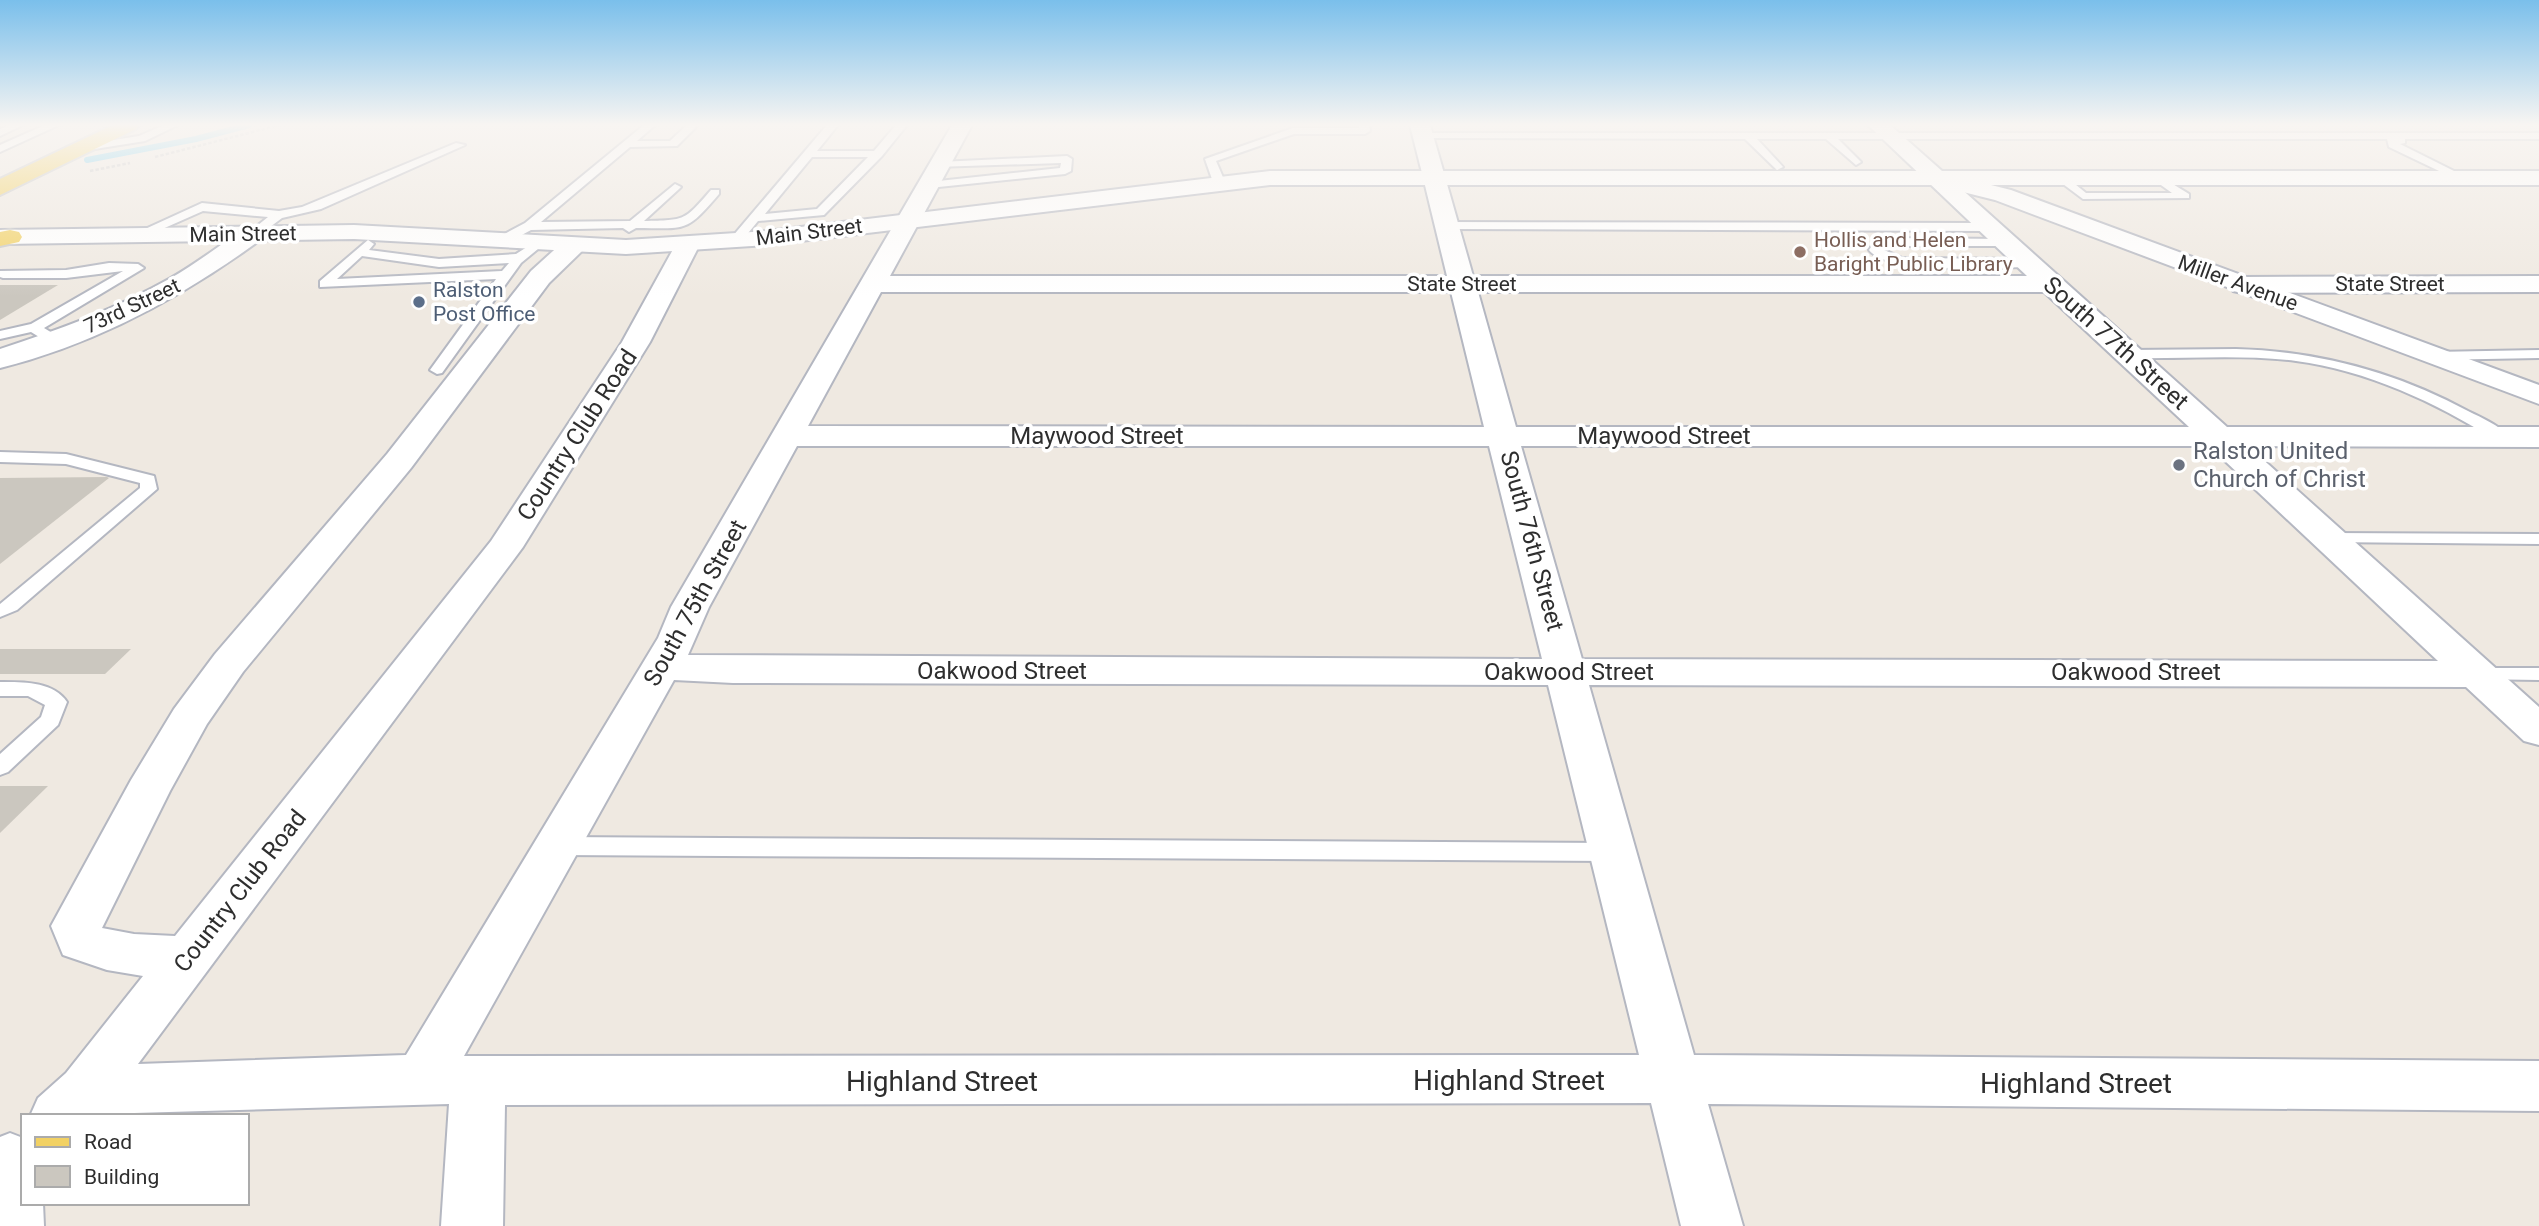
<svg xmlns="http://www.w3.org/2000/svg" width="2539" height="1226" viewBox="0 0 2539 1226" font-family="Roboto,sans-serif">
<rect width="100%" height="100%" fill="#efe9e1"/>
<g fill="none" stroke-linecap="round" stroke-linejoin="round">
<polyline stroke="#75cff0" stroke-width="6" points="87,160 196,139 249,125"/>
</g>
<g fill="#cbc7bf">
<polygon points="0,285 58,285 0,320"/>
<polygon points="0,478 107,477 109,478 0,564"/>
<polygon points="0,649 131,649 105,674 0,674"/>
<polygon points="0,786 48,786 0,833"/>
</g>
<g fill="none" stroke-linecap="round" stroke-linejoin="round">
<g stroke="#b4b7c1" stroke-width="4">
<g id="service">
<polygon points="9,125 23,125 0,136 0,129"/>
<polygon points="45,125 59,125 0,152 0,145"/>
<polygon points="164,125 178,125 145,141 82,151 77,148 82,145 139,136"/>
<path d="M644,125H655L637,141H670L687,125H698L677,146L630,147L541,222L630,221L675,184L681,187L679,189L644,221C686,220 684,221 711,190H719V194C685,234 686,228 636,228L629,232L623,228L531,230L505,244H497V238L525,223Z"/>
<path d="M827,125H838L817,151H874L896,125H907L882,156L824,215L758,221L740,243H732V237ZM812,157H868L817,209L765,214Z"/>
<polygon points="1359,125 1369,125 1370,131 1365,134 1294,134 1216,161 1225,182 1219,185 1213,182 1205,159 1293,128 1359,128"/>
<polygon points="1423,133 2539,133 2539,139 2405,139 2405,143 2400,144 2464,176 2464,180 2460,181 2389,147 2387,139 1838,139 1861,162 1856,165 1826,139 1757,139 1783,167 1777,170 1745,139 1419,138 1419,134"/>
<polygon points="456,143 465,145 321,209 282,218 258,236 248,233 268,217 203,211 142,238 132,235 202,203 279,211 302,207"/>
<polygon points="1067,156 1072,159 1071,171 1065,174 929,188 923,185 929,182 1060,168 1061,163 935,167 934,165 939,162"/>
<polygon points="2158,175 2189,194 2189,198 2083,199 2055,178 2065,176 2086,193 2172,193 2154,180 2154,176"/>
<polygon points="1448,222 1989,223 1995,227 1989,231 1444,229 1444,223"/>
<path d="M1889,238L2007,239L2011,240V246H1889L1882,249L1902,258L2029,259L2035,263L2029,267C1995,267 1889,275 1869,250L1875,241Z"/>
<path d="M368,240L374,244L369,250L439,259L516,254L538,240L544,244L521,263L442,373L437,374L430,370L496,279L320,287V281ZM362,256L439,267L509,263L502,271L337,279Z"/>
<polygon points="109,263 138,264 144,268 44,328 59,337 59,343 49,343 31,332 0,339 0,331 31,324 123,271 66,278 3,278 0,277 0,271 66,270"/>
<path d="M2236,349C2317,351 2396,372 2468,411C2482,418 2499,425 2509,437L2507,440H2495C2437,403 2366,370 2296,361C2241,354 2185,359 2129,358L2122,354L2129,350Z"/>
<polygon points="2539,350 2539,358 2433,360 2426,356 2433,352"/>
<polygon points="0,452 66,454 154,476 157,489 17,610 0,617 0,604 140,488 140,483 66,464 0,462"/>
<polygon points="2329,533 2539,534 2539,544 2323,542 2320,538"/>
<polygon points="2478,668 2539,668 2539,680 2471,679 2468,674 2471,669"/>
<path d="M0,682C22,682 53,681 67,702L58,725L8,772L0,775V754L41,717L45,705L28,696H0Z"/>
<polygon points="557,837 1613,843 1621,846 1625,852 1621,858 1613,861 557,855 549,852 545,846 549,840"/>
</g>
</g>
<g stroke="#b4b7c1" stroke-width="4">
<g id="minor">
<path d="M952,125H972L890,276H1447L1423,177L1426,172H1442L1445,177L1473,276H2027L1868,125H1890L1942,171H2539V185H1957L2227,427H2539V447L2248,446L2539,707V745L2524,741L2466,687L1589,685L1694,1055L2539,1061V1111L1708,1104L1743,1226H1681L1651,1103L505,1105L503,1226H441L449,1104L30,1116L38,1098L66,1073L143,976L107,970L63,955L51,926L131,780L174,709L215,654L387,454L531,271L564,241L573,239L582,241L585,246L582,251L549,283L411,468L243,672L207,724L170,791L102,928L134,934L175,936L491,541L622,342L676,244L679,239L688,237L697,239L700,244L650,342L523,547L138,1064L406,1055L658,638L671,607ZM881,292H1451L1484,427L808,426ZM1478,292H2044L2189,427H1516ZM797,446H1489L1542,659L688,655L709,607ZM1521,446H2209L2438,661L1582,659ZM674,680L733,683L1548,685L1639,1055L464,1056Z"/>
<path d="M254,226L263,228L266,233L263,238C184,296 96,344 0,368V349C58,330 116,309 169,279C196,264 220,245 245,228Z"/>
<polygon points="2539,276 2539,292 2242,293 2233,291 2229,285 2233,279 2242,277"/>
<polygon points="10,1133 23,1138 23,1203 43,1203 44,1226 0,1226 0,1137"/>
</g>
</g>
<g stroke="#b4b7c1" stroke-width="4">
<polygon id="tertiary" points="1410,125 1430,125 1445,177 1442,182 1426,182 1423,177"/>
</g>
<g stroke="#b4b7c1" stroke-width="4">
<polygon id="secondary" points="1270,171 1935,171 2011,190 2539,385 2539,404 1995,200 1935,185 1270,185 767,245 626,254 354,239 0,244 0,230 354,225 626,240 767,231"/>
</g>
<g stroke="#c9c9c9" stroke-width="4">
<g id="primary">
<polygon points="113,125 139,125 136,129 0,195 0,179"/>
<polygon points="10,230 19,232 22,237 19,242 0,246 0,232"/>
</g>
</g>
<g stroke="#c9c9c9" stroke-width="2.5" stroke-dasharray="3.5 2" stroke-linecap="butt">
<polyline points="155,157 280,125"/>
<polyline points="90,171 130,163"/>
</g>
<use href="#service" fill="#fff" fill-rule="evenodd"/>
<use href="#minor" fill="#fff" fill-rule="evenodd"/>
<use href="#tertiary" fill="#fff" fill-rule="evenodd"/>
<use href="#secondary" fill="#fff" fill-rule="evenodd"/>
<use href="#primary" fill="#f2d163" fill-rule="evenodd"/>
</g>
<linearGradient id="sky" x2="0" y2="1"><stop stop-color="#7abfeb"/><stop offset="0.42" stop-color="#f8f5f2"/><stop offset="1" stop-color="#f8f5f2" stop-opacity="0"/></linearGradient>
<rect width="2539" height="297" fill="url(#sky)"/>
<circle fill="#8d6e63" stroke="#fff" stroke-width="2.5" cx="1800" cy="252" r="7"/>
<circle fill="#5c6f8a" stroke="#fff" stroke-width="2.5" cx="419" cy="302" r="7"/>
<circle fill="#6b7280" stroke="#fff" stroke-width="2.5" cx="2179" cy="465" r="7"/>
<g text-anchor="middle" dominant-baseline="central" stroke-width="7" stroke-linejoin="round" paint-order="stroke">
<g font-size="21" fill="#2e2e2e" stroke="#fff">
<text transform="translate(809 232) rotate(-7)">Main Street</text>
<text transform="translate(243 234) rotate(-1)">Main Street</text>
<text transform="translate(2238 283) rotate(20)">Miller Avenue</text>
<text x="1462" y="284">State Street</text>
<text x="2390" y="284">State Street</text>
<text transform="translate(132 306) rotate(-25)">73rd Street</text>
</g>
<g font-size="21" fill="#785e54" stroke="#fff" text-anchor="start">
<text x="1814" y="240">Hollis and Helen<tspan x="1814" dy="24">Baright Public Library</tspan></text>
</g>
<g font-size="21" fill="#4e5e75" stroke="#fff" text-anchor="start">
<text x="433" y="290">Ralston<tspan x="433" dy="24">Post Office</tspan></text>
</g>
<g font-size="24" fill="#2e2e2e" stroke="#fff">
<text transform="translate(2116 343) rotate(42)">South 77th Street</text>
<text transform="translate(577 435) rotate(-57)">Country Club Road</text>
<text x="1097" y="436">Maywood Street</text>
<text x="1664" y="436">Maywood Street</text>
<text transform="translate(1532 541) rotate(75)">South 76th Street</text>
<text transform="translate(695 603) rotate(-61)">South 75th Street</text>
<text x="1002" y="671">Oakwood Street</text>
<text x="1569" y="672">Oakwood Street</text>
<text x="2136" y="672">Oakwood Street</text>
<text transform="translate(240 891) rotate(-52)">Country Club Road</text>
</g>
<g font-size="24" fill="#5b616d" stroke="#fff" text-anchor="start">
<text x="2193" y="451">Ralston United<tspan x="2193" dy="28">Church of Christ</tspan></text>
</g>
<g font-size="28" fill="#2e2e2e" stroke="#fff">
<text x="1509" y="1080">Highland Street</text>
<text x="942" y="1081">Highland Street</text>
<text x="2076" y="1083">Highland Street</text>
</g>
</g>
<rect x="21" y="1114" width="228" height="91" fill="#ffffff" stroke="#ababab" stroke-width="2"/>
<rect x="35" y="1137" width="35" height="10" fill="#f2d163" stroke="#ababab" stroke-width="2"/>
<text x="84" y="1149" font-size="21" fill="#2e2e2e">Road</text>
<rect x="35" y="1166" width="35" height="21" fill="#cbc7bf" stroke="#ababab" stroke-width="2"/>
<text x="84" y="1184" font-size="21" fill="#2e2e2e">Building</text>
</svg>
